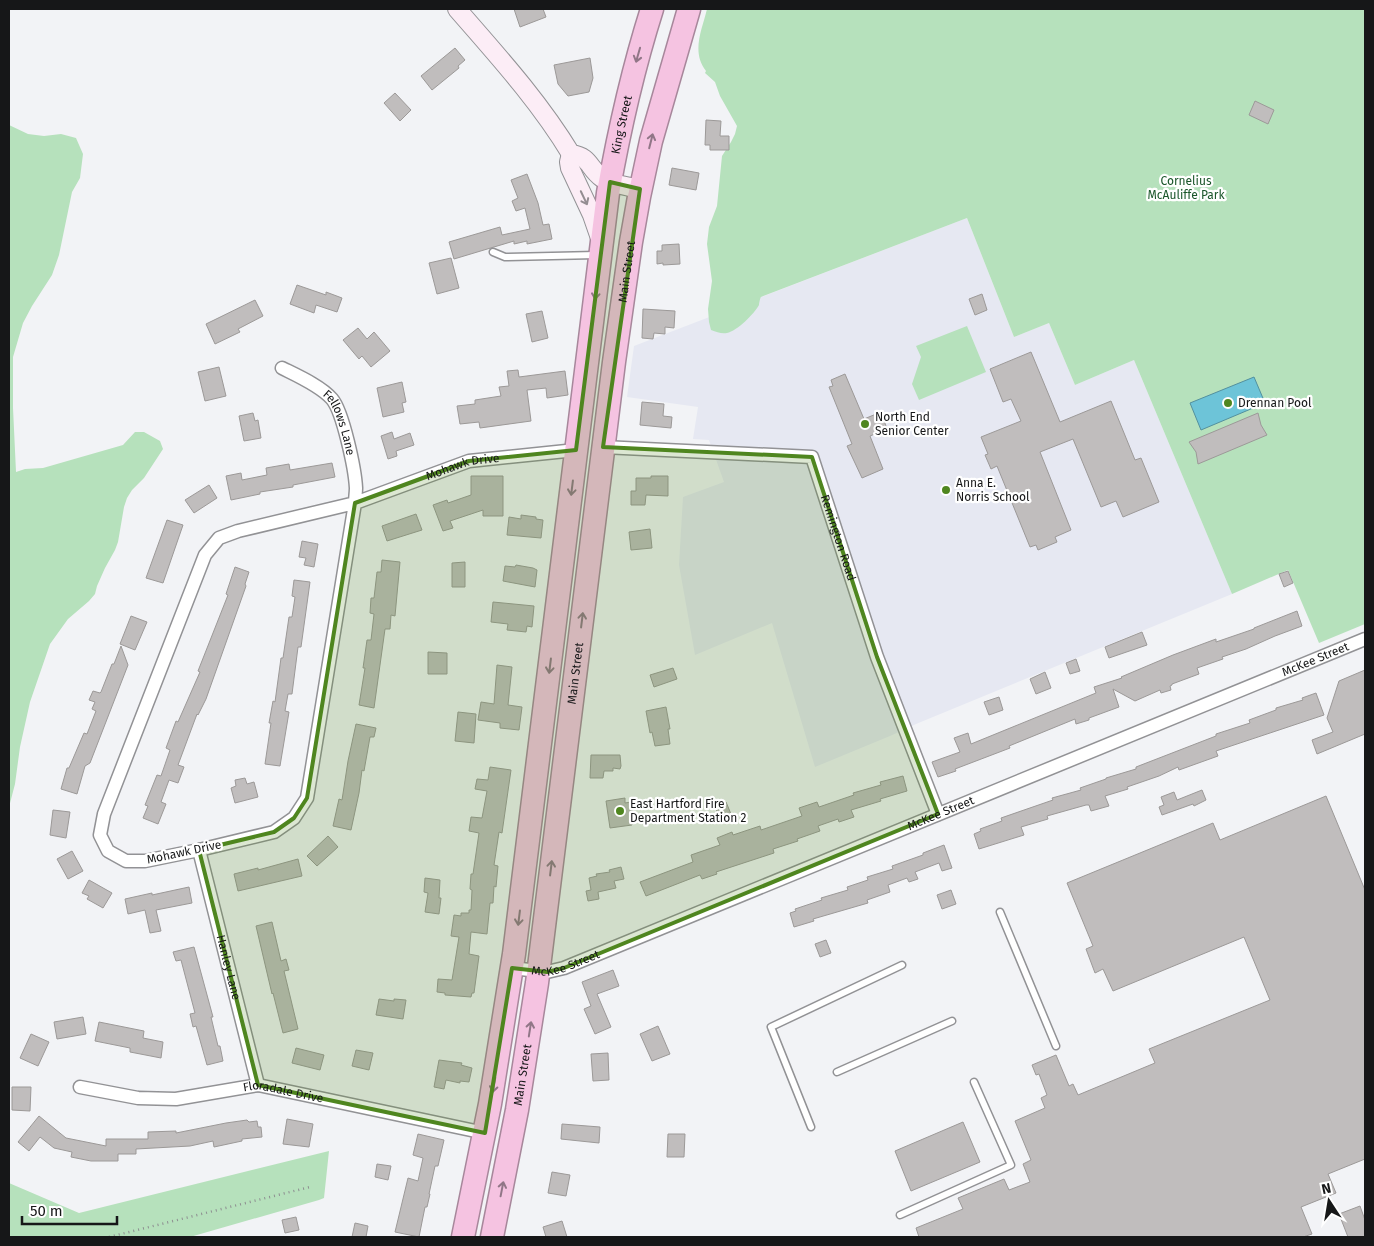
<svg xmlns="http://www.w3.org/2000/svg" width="1374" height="1246" viewBox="0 0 1374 1246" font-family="'Fira Sans',sans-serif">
<rect width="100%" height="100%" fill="#f2f3f6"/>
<polygon fill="#e6e8f2" points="967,218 1014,337 1049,323 1075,385 1134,360 1232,594 916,724 890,736 815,767 772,623 695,655 679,565 683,497 724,482 709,440 693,439 698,407 627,397 634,346"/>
<g fill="#b6e1bc">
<path d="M707,9H1365V624L1319,643L1288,570L1232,594L1134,360L1075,385L1049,323L1014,337L967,218L761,297C760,298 759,304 759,305C754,314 737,331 727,333C721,334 717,332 711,330L709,322L708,309L712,281L707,244L709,227L717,206L722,156L731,142L735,134L737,126L720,96L715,82L705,73L706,71C691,52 702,30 707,9Z"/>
<polygon points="9,125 28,134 44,136 61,134 76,138 83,154 80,178 72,192 59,255 52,275 32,306 23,323 13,357 13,408 16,472 25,469 43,468 123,445 135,432 144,432 160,441 163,449 144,478 132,490 127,498 124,507 118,542 115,550 105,568 97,586 95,594 89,601 68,619 50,644 30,702 20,747 15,784 9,807"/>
<polygon points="967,326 986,372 919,400 912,384 921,357 916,346"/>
<polygon points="329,1151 324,1198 319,1200 190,1237 9,1237 9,1183 79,1213"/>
</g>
<polygon fill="#6dc4d8" stroke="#53909e" points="1254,377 1265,403 1201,430 1190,403"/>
<g fill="#c0bdbd" stroke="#9c9998">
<polygon points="514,9 543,9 546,17 520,27"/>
<polygon points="455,48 465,60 458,66 459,68 432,90 421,76"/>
<polygon points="590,58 593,78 589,92 568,96 558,84 554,65"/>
<polygon points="395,93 411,110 400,121 384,103"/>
<polygon points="1255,101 1274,110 1268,124 1249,115"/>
<polygon points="706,120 721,121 720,136 729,136 729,150 710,150 710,145 705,145"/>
<polygon points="672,168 699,173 696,190 669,185"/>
<polygon points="527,174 538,203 543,225 549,224 552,239 527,244 527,241 514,244 514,241 454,259 449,242 500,227 502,235 530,229 525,208 516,211 512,201 518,198 511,180"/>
<polygon points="679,244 680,264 663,265 663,263 657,264 657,251 662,251 662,245"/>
<polygon points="451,258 459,288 437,294 429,263"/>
<polygon points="297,285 326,295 326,292 342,298 337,312 316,305 314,313 290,304"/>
<polygon points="982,294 987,310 975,315 969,299"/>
<polygon points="255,300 263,316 238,329 240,332 215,344 206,324"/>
<polygon points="643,309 675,311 674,328 665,327 665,334 654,333 653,339 642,338"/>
<polygon points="542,311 548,338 532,342 526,314"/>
<polygon points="358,328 367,339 374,332 390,351 371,367 362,356 359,359 343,340"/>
<polygon points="1031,352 1060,422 1111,401 1135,460 1141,458 1159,502 1123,517 1116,501 1101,507 1073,439 1040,452 1071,530 1055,537 1057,542 1038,550 1036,545 1030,547 997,466 991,469 985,455 988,454 981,437 1021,421 1011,399 1003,402 990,369"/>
<polygon points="219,367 226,396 205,401 198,372"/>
<polygon points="518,370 519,377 565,371 568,395 547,398 546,388 527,390 531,421 480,428 479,422 460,424 457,406 475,404 475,400 501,396 499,387 509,386 507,371"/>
<polygon points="845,374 864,419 881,412 887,429 870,436 883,469 862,478 847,446 852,444 829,387 833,386 831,380"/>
<polygon points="402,382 406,402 402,403 404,412 383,417 377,388"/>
<polygon points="642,402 664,404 663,416 672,417 671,428 640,425"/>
<polygon points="253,413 255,421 258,420 261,438 244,441 239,416"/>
<polygon points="1258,413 1261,425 1267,435 1198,464 1196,452 1189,442"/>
<polygon points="392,432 394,439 410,433 414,445 396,451 397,456 388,459 381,436"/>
<polygon points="332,463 335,477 293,485 293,487 260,492 260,494 231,500 226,476 241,473 242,480 267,475 266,468 289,464 290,470"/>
<polygon points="471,476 503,476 503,516 483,516 483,510 450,521 453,528 443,531 433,505 447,500 448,503 471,495"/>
<polygon points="651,476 668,476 668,496 646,495 645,505 631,505 631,491 636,491 636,478 651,478"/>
<polygon points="209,485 217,498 194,513 185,500"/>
<polygon points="416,514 422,530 387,541 382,526"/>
<polygon points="521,515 536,517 536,519 543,520 541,538 507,535 509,517 521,519"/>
<polygon points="167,520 183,525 163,583 146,578"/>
<polygon points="650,529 652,548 631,550 629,532"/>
<polygon points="302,541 318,544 314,567 304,565 306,558 299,557"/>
<polygon points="382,560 400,562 395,616 391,615 390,629 385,629 374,708 359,705 365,668 363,668 367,640 371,640 374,614 370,613 371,598 374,598 377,572 381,572"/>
<polygon points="465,562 465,587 452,587 452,563"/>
<polygon points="516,565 533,568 537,570 535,587 503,581 505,566 515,567"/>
<polygon points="235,567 249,572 245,584 246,586 206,699 198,715 197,714 178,765 184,767 178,783 169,780 161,802 166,804 158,824 143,818 148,806 145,805 157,775 161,776 170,750 166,748 176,721 178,722 200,672 198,671 228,595 226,594"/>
<polygon points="1288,571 1293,583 1284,587 1279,574"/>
<polygon points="294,580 310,582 301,647 298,647 292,694 288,694 285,711 289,712 280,766 265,764 271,723 269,723 273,701 275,702 281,658 283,658 289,617 292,617 295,597 292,596"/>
<polygon points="493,602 534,606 532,627 527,626 526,632 507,630 508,624 491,622"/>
<polygon points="1297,611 1302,626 1275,636 1246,649 1222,657 1223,659 1197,668 1199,674 1172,684 1172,685 1170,686 1171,690 1161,693 1160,690 1135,701 1113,689 1119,707 1089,718 1089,720 1076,724 1075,719 1009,746 1010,748 955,769 956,771 938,777 932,762 960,752 954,738 968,733 971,744 1096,693 1094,687 1122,678 1121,677 1173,655 1216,639 1216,642 1254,629 1254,628"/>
<polygon points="131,616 147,622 135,650 120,644"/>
<polygon points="1142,632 1147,645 1109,658 1105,647"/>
<polygon points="121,646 128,665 90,763 85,766 77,794 61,789 67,768 69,768 84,733 87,734 96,711 92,709 95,702 89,700 93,691 100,693 101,692 112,664 114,664"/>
<polygon points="428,652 447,653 447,674 428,674"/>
<polygon points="1076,659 1080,671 1070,674 1066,663"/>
<polygon points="497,665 512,667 508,705 522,707 519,730 500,728 500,723 478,720 481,702 494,704"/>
<polygon points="673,668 677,679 654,687 650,675"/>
<polygon points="1365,670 1365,734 1317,754 1312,740 1333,732 1327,718 1339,681"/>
<polygon points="1045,672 1051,688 1036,694 1030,679"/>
<polygon points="1316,693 1324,715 1216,751 1218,756 1179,770 1178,767 1159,776 1127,787 1128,789 1105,796 1109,806 1091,811 1089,805 1086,805 1047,816 1048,819 1021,827 1024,835 979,849 974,834 981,831 980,829 1002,821 1001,818 1053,800 1052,798 1081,790 1080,788 1106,779 1106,778 1136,769 1136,767 1216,736 1216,734 1250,723 1249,720 1276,710 1276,708 1303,700 1302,698"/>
<polygon points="999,697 1003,710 989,715 984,702"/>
<polygon points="666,707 670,729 668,729 670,744 655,746 652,732 650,733 646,711"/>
<polygon points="458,712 476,714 474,743 455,741"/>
<polygon points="356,724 376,728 374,737 370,737 364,771 362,770 359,793 351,830 333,826 339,799 342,800 348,761"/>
<polygon points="591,755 620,755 621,766 620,769 613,768 613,771 604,771 603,778 590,778"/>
<polygon points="490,767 511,770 502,833 499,832 494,865 498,866 496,887 494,886 493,903 490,903 487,934 471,932 469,954 479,956 474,993 472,993 471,997 445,995 445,993 437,992 438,979 452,980 459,937 451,936 454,915 461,916 461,913 469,913 469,910 471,910 472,890 470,889 471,874 473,874 479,833 469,831 471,817 482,818 487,791 475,789 477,779 488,780"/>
<polygon points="903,776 907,791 880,799 881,801 851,810 854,817 839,822 838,819 818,826 820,831 797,839 798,841 773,849 774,853 716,872 717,874 702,879 700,875 646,896 640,882 693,862 691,855 720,845 717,838 732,832 733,835 760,826 761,830 802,816 799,808 817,802 819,807 854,795 853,793 881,785 880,782"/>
<polygon points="245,778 247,784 254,782 258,797 235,803 231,788 236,786 235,780"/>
<polygon points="1202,790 1206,800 1194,806 1193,804 1162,815 1159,807 1164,805 1161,797 1174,792 1177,800"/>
<polygon points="1326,796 1365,890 1365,1159 1328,1174 1336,1193 1301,1207 1312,1234 1303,1237 919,1237 916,1228 963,1209 958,1198 1004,1179 1009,1190 1030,1182 1023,1164 1031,1160 1015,1121 1045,1108 1041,1098 1047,1095 1039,1074 1036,1075 1032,1065 1056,1055 1069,1086 1073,1084 1078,1095 1155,1063 1149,1049 1270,1000 1244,937 1113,991 1103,969 1095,973 1086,949 1093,946 1067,883 1213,823 1220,840"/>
<polygon points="625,798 625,803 631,802 633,820 631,820 632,825 610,828 606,801"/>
<polygon points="726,802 731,814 720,819 715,807"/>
<polygon points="53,810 70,812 66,838 50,835"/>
<polygon points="328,836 338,847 317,866 307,856"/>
<polygon points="944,845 952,868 942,871 939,863 915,872 918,879 909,882 907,878 888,885 890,892 867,900 868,903 813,919 814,921 794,927 790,913 796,911 795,909 822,900 821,898 848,890 847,887 868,880 867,877 893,869 892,866 923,855 923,853"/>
<polygon points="72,851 83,871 68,879 57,859"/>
<polygon points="298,859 302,876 238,891 234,874 258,868 258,870"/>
<polygon points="621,867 624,879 614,881 616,888 598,892 599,899 588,901 586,891 591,890 589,878 597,876 596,874 610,872 609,870"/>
<polygon points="425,878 440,880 439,898 441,898 439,914 425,912 428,893 424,892"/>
<polygon points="89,880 112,893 103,908 87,899 89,896 82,893"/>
<polygon points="189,887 192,903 156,910 161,931 150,933 145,910 128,914 125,899 152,893 152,895"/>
<polygon points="951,890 956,904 942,909 937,895"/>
<polygon points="272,922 281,961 286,959 289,970 284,971 298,1029 283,1033 273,993 272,994 256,926"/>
<polygon points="826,940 831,953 820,957 815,944"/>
<polygon points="194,947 213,1017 211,1017 218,1046 220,1046 223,1061 207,1065 196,1026 193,1027 190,1014 195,1013 181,960 176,961 173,952"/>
<polygon points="613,970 619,986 597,994 611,1027 595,1034 584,1009 591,1006 582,982"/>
<polygon points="379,999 394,1001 394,999 406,1000 403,1019 376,1015"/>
<polygon points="83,1017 86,1034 57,1039 54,1022"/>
<polygon points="99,1022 144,1031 143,1038 163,1042 161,1058 130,1052 130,1048 95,1041"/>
<polygon points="658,1026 670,1054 652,1061 640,1034"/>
<polygon points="31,1034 49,1042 38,1066 20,1058"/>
<polygon points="296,1048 324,1055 320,1070 292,1063"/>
<polygon points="356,1050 373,1053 369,1070 352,1066"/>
<polygon points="608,1053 609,1080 593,1081 591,1054"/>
<polygon points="439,1060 462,1063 461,1065 472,1068 469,1082 460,1081 460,1083 446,1080 444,1089 434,1087"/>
<polygon points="12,1087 31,1087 30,1111 12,1110"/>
<polygon points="39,1116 66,1138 106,1146 106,1139 148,1139 148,1132 176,1131 176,1133 226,1123 247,1120 249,1122 257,1121 258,1127 261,1127 262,1137 242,1139 242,1141 214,1147 213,1141 190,1146 136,1149 136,1154 118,1154 118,1161 91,1161 71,1157 72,1152 54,1148 40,1137 29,1151 18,1142"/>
<polygon points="287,1119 313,1124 309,1147 283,1144"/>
<polygon points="963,1122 980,1162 911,1191 895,1151"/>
<polygon points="562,1124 600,1127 599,1143 561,1139"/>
<polygon points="418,1134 444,1140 438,1166 435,1166 429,1194 430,1194 427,1207 425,1207 419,1237 395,1232 408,1178 418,1181 423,1158 413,1155"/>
<polygon points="668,1134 685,1134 684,1157 667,1157"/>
<polygon points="377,1164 391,1166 388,1180 375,1177"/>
<polygon points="552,1172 570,1175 566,1196 548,1193"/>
<polygon points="1360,1206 1365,1220 1365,1237 1348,1237 1339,1214"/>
<polygon points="296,1217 299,1230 285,1233 282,1220"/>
<polygon points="562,1221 567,1237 546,1237 543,1227"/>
<polygon points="355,1223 368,1226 366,1237 352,1237"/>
</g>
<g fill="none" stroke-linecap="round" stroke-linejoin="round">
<g stroke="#929295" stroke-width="9">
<g id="lane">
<polyline points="493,252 505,257 596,255"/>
<polyline points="1000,912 1056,1046"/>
<polyline points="837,1072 952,1021"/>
<polyline points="811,1127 771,1027 902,965"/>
<polyline points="900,1215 1011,1165 974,1082"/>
</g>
</g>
<g stroke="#929295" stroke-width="15">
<g id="street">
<path id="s1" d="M282,368C296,375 321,386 332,399C343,412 355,469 356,488C356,493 355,498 355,503L307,798L294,818L274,832L199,850L145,861H126L108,851L100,835L104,814L205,555L219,538L238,531L355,503L469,461L576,450"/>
<path id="s2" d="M603,447L812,457L877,657L938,814"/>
<path id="s3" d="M199,850L258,1085"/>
<path id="s4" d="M512,968L547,972L564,968L1365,639"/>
<path id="s5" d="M80,1087L138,1098L176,1099L258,1085L485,1133"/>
</g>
</g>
<g stroke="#929295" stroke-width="20">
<g id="secondary">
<path d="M457,9C497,55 539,101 571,154C591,157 588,168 602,178C613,185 628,186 640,189"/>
<polyline points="571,154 569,162 570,168 592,215 601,241"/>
</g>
</g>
<g stroke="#a7879b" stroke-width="25">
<g id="highway">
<path id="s6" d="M463,1237L490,1104L514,954L608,193C619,131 633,69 652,9"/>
<path id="s7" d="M492,1237L517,1110L537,983L614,362L631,242L639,197L651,141L689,9"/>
</g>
</g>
<polyline stroke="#8d8e90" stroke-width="2.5" stroke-dasharray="1 4" stroke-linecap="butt" points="109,1237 310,1187"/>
<use href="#lane" stroke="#fff" stroke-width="6"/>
<use href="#street" stroke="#fff" stroke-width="12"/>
<use href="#secondary" stroke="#fcedf6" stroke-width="18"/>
<use href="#highway" stroke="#f5c3e1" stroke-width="22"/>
</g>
<defs><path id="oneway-shaft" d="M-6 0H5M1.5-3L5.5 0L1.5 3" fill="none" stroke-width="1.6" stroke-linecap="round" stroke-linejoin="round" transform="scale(1.25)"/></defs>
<g stroke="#917687">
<use href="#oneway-shaft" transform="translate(638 55) rotate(106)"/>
<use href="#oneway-shaft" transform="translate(651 141) rotate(-76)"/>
<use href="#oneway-shaft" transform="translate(596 292) rotate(97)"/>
<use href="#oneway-shaft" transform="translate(572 488) rotate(97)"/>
<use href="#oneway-shaft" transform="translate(582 620) rotate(-83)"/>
<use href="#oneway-shaft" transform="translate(550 666) rotate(97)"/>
<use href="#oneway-shaft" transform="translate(551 868) rotate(-83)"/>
<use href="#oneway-shaft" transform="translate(519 918) rotate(97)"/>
<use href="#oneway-shaft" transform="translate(530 1029) rotate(-81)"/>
<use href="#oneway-shaft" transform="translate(494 1085) rotate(100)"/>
<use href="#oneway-shaft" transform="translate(502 1189) rotate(-79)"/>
</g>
<use stroke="#948d92" href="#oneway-shaft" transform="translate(584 198) rotate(65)"/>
<path fill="#4f861f" fill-opacity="0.2" stroke="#4f861f" stroke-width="4" stroke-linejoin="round" d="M610,182L640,189L603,447L812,457L877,657L938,814L564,968L547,972L512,968L485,1133L258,1085L199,850L274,832L294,818L307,798L355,503L469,461L576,450Z"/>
<g fill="#4f861f" stroke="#fff" stroke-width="2">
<circle cx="1228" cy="403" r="5"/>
<circle cx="865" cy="424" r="5"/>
<circle cx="946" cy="490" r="5"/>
<circle cx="620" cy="811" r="5"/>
</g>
<g text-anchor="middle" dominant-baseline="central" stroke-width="4.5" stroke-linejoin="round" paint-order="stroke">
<g font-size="12" fill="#161718" stroke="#fff">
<text stroke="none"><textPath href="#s6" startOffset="1124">King Street</textPath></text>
<text stroke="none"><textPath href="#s7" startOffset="975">Main Street</textPath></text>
<text stroke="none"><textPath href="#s1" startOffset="84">Fellows Lane</textPath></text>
<text stroke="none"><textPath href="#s1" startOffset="1280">Mohawk Drive</textPath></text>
<text stroke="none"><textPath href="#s2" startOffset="294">Remington Road</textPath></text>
<text stroke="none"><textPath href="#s4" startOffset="865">McKee Street</textPath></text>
<text stroke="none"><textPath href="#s7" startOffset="570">Main Street</textPath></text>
<text stroke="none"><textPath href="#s4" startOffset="460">McKee Street</textPath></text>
<text transform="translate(184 852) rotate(-12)">Mohawk Drive</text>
<text stroke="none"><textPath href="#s4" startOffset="55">McKee Street</textPath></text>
<text stroke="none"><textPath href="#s3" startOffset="121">Hanley Lane</textPath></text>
<text stroke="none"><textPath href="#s7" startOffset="165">Main Street</textPath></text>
<text stroke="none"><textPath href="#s5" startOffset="206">Floradale Drive</textPath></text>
</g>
<g font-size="12" fill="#1a562a" stroke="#fff">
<text x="1186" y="181">Cornelius<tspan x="1186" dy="14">McAuliffe Park</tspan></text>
</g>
<g font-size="12" fill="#161718" stroke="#fff" text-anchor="start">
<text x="1238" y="403">Drennan Pool</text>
<text x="875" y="417">North End<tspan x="875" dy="14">Senior Center</tspan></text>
<text x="956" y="483">Anna E.<tspan x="956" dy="14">Norris School</tspan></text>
<text x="630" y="804">East Hartford Fire<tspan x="630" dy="14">Department Station 2</tspan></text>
</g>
</g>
<rect width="1374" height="1246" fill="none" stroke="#161718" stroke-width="20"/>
<g transform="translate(1329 1201) rotate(348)" stroke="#ffffff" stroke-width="4" paint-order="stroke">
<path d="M0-4L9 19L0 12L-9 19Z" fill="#161718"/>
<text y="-8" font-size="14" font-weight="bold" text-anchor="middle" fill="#161718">N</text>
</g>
<path d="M22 1216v8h95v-8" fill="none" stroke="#161718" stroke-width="2.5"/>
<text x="30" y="1216" font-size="15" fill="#161718" stroke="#ffffff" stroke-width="4" paint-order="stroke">50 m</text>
</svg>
